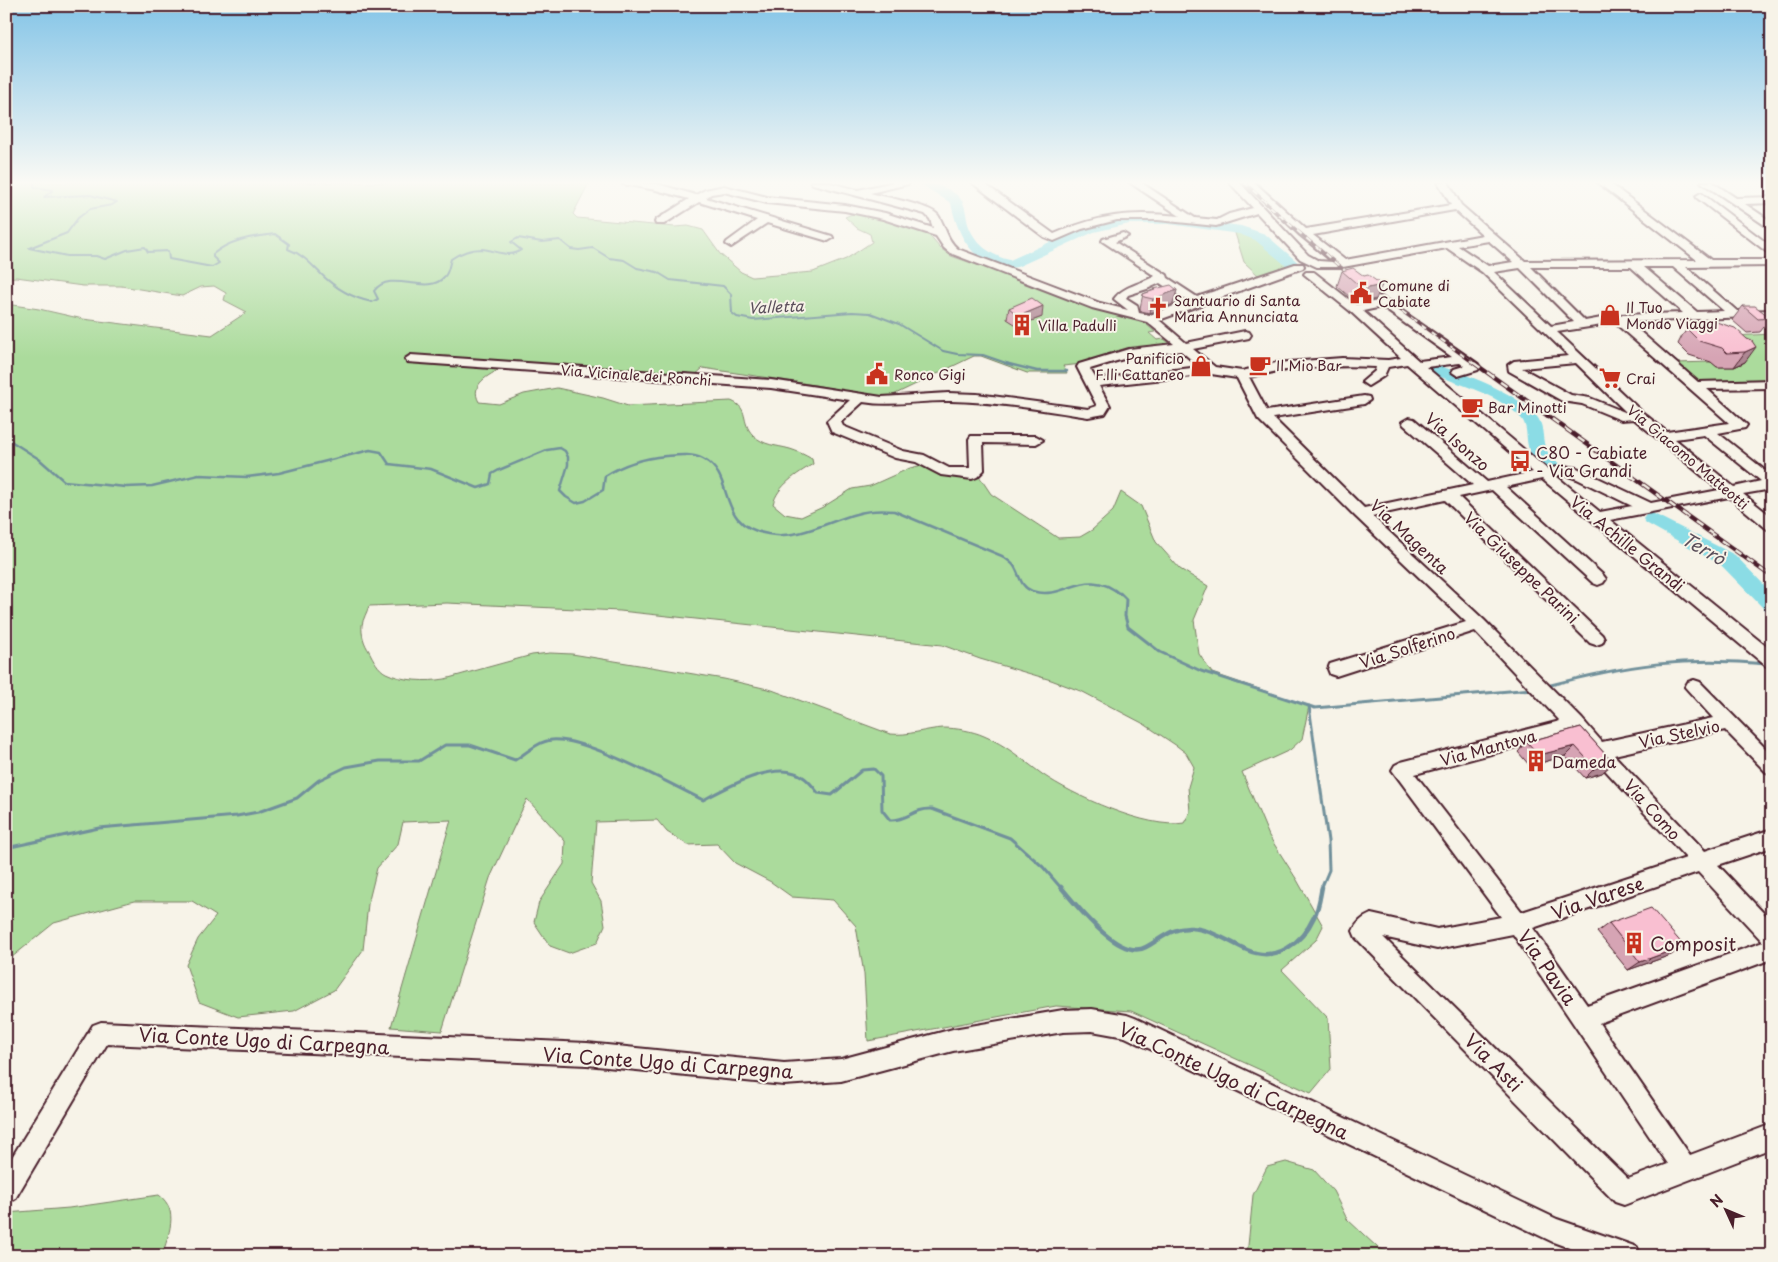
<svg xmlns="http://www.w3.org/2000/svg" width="1778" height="1262" viewBox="0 0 1778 1262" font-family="'Playpen Sans',sans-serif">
<rect width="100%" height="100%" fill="#f7f3e8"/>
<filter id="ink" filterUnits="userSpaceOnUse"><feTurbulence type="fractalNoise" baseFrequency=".02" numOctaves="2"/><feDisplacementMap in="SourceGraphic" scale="10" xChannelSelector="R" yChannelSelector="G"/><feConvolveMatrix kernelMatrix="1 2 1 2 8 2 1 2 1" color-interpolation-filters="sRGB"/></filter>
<g filter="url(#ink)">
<g fill="#abdb9c" stroke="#7a7d64" fill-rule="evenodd">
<path d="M6,182L589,183L573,214L577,218L675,227L688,226L703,230L720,254L741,272L752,277L813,272L846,259L872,242L870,234L857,228L845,217L857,212L927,233L940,248L951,256L1146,324L1155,332L1149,333L1157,340L1164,339L1174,347L1093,363L1063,366L1067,373H1027L981,356H974L885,399L815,385L703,368L694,376L502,368C489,375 469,384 479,402L499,404L524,394L557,388L603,398L628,406L731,401C750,408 740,422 753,435C764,446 776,445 790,449C797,451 805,455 812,459L813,464C797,474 778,485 773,504L785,514L801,517L823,507L852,489L870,486L910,468L927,464L965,476H979L991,494L1058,538L1080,537L1092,530L1113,511L1121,492L1141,506L1156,542L1180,569L1208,586L1194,620L1199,654L1212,673L1309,706L1302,739L1290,750L1242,772L1269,836L1297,880L1323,926L1316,940L1282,970L1328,1018L1331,1069L1311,1093L1131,1011L1056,1006L868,1041L864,974L856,926L833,900L792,897L771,882L735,863L717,844L688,845L667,832L657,820L596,822L591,883L601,901L605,925L597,943L569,953L550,946L534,922L539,902L564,864L565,841L527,799L490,878L442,1031L391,1027L451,820L403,822L398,844L377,868L368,904L363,950L334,990L294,1011L238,1017L199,1002L186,965L198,939L216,916L192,901H134L54,923L6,962V304L39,309L83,319L212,335L247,312L224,300L226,293L214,286L201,287L182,296L121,286H83L16,277L6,278ZM447,603L620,611L942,645L980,659L1051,680L1083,692L1144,724L1177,746L1186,753L1194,767L1188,787L1190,812L1184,823C1148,830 1072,795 1042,774C1023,760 1006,745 984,736C973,731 956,728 943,728C925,729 909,736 890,734L772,690L724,679L572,654L550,653L532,655L445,679C427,682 402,681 386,673C378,669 373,659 369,651C364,644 361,634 362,625C363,619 367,612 369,606Z"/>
<polygon points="1234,230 1260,239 1292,265 1259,276 1244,262"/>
<polygon points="1772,334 1772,380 1700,382 1694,380 1676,363 1711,362 1717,367 1734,367 1743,363 1744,360 1714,337"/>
<polygon points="1286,1162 1314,1170 1333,1191 1347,1219 1378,1248 1402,1256 1247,1256 1253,1195 1267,1167"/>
<path d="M159,1195C180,1211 168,1235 162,1256H6V1213L69,1208Z"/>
</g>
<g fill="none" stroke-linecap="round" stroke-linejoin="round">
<path stroke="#71909b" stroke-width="2" d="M34,182V187L53,190L44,197L90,195L117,202L112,205L90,209L78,218L67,233L29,248L67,256H96L105,259L127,250L145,247L148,252L168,251L169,259L212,267L219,263L213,257V254C231,239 252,237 275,234L289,244L288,249C302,254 310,263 320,273C334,287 352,298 372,302L378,299L374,291C391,268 427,297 444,277C449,273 449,265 451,259C460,253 471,249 482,249C495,250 509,259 521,250L511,242L518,238L542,242L560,240L571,249L579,250L593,248L609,258L624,260L637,268L657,272L670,280L723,286L731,294L732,313L737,317L753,320L852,312L870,313L899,324L943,351L957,354L983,355L1009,364"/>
<g stroke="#71909b" stroke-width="2.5">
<polyline points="1005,363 1037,371 1067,371"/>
<path d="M6,438L39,459L64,481L126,487L152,486L199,475L247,477L279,473L370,450L381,452L389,464L431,469L478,488L490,484L492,474L499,470L547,450L560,448L565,451L568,457V465L560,491L566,497L576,503L585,501L603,490L605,476C623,464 644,458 666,456C678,455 692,453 703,459C737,476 714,525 768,534C798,540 829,521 856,514C869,510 881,510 894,511L1002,556C1006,559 1011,562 1014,566C1020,575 1020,587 1032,591C1065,602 1085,564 1121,595"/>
</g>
<g stroke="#71909b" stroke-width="3">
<polyline points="1120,593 1126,599 1125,616 1128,627 1160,652 1201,671 1315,708 1533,689"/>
<path d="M1547,686C1626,665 1685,656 1767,664"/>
<polyline points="1309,706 1328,841 1329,870 1321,889"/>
<path d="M6,848L99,828L237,816L258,812L297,798L319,780L346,767L380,761H419L445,745H470L515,760C526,753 539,741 552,740C586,737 670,784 703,800C726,788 768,764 795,773C805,776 812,785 818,793L832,795L862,770L874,769L881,776L882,810L890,820C907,821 914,808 932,809L1010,838L1043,867L1062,889"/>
</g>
<path stroke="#71909b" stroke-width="4.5" d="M1061,887C1076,905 1120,962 1146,947C1161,939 1172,927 1191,928C1211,929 1229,942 1247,950C1277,963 1302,943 1314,917C1319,908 1320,897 1322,887"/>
<g fill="#8bdce5" fill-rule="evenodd">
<path d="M917,182C930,181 955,189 962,201C966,207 966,217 968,224C974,243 991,256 1010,260L1085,226L1129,216H1169L1241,226L1265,234L1301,265L1299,268H1289L1255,240L1239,234L1169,224H1129L1094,232L1017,267C1011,268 1007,267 1001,266C969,260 957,232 951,203Z"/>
<path d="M1429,363C1459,371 1520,393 1538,418C1545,428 1541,441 1547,451C1551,458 1558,461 1563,468L1560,472C1552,474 1549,473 1543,467C1538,462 1532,457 1529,449C1525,438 1529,426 1520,417C1499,394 1452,382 1424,371L1421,368L1424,365Z"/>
<polygon points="1652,513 1735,555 1772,593 1772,612 1765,610 1721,565 1646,523 1643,519 1646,515"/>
</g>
<g stroke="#4a1f2b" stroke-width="4">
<g id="minor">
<path d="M621,182L657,184L696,195L705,190L724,186L767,197L845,205L885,213L933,228L930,219L925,214L813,184L811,182H826L858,190L894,182H910L908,184L870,193C884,197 930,205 938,215C946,227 946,239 958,249L1100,303L1128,310L1114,299C1123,286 1141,284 1155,276L1102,241L1103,239L1123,233L1128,236L1115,242L1167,275L1168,278L1197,297L1295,264H1303L1304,266L1303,268L1159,320L1186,343L1245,331L1249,332L1251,335L1249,338L1193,349L1215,367L1242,371L1276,363L1342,358L1388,360L1401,358L1350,311L1304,274L1306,272H1314L1356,305L1384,300L1388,301L1478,364L1480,367L1478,370L1458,376L1452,372L1454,369L1464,366L1460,363L1426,367L1547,469L1563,466L1577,468L1651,503L1719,490L1634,419L1621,420L1582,404L1562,401L1509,371L1508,365L1514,361L1569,356L1482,272L1447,248L1343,267H1317L1300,259L1257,213L1216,226L1158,220H1117L1082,229L1054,241L1044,237L971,182H982L1054,234C1099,214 1132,211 1180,216L1129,182H1140L1195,218L1217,220L1229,214L1253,208L1229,182H1239L1308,255L1319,261L1333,262L1300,235L1244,182H1254L1306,229L1451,205L1438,182H1448L1461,205L1525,261L1697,260L1597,182H1608L1711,260H1772V266L1686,267L1737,311L1772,310V316L1629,322L1698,382L1772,380V388L1707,389L1747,425L1745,428L1718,433L1772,476V489L1743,494L1772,517V530L1767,529L1729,497L1610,520L1772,651V667L1766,666L1542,479L1506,487L1603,575L1606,579L1603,583L1598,585L1593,583L1492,490L1459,497L1602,635L1604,639L1602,643L1596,645L1590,643L1445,500L1372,516L1484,620L1582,719L1602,742L1713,718L1685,687L1688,682L1694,680L1700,682L1772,755V775L1766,772L1725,730L1614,755L1705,851L1772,829V847L1718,865L1772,922V959L1599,1023L1690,1155L1772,1124V1148L1624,1205L1615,1202L1356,938L1353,931C1357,922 1362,918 1371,914L1437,929L1501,917L1392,770L1395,765L1401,762L1560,721L1475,631L1336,676L1330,674L1328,669L1330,664L1466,622L1356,517L1258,419L1237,378L1211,374L1099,386L1110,406L1105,414L1088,417C1043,410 997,402 951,401C921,400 893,407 863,402L841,422L843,426L903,451L924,455L949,468H970L969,439L971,436H1036L1043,440L1036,444L983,443L984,470L977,477L972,479L941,475L916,462L895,458L832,432L827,421L850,400L771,388L407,362L405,359L411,355L771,380L882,397L948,393L977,394L1088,409L1097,406L1077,367L1079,364L1129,349L1174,344L1147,322L1092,308L950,253L944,248L936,236L883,219L845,211L767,203L724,192L711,194L706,198L832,236L833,238L828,241L767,223L731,247L726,244L727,242L757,220L699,202L664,224H656L655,222L656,220L689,199L656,190L623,184ZM1455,210L1483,235L1345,260L1313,235ZM1489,241L1513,262L1488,266L1458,246ZM1531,267H1631L1683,313L1618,315L1585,321ZM1644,267H1673L1724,311L1697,312ZM1520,268L1574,322L1551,326L1494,272ZM1160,283L1187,301L1150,315L1139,313L1137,305L1126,298L1128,295L1147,289ZM1382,307L1452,357L1419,361L1363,311ZM1615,323L1729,423L1667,432L1642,412L1557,332ZM1181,351L1200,367L1096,379L1090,369L1130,357ZM1576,363L1627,413L1590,398L1571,395L1522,368ZM1407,364L1533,472L1487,482L1414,419L1409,418L1402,422L1404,425L1473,485L1364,508L1273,418L1364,404L1370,400L1369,397L1364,396L1267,411L1249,377C1291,367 1333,365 1376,367L1375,371L1362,382L1368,386L1384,376L1388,367ZM1704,435L1761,481L1734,487L1675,439ZM1563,474L1577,479L1632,506L1600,512L1556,476ZM1571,733L1686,858L1522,912L1415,774ZM1698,872L1763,942L1587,1005L1533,928ZM1513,934L1668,1164L1628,1179L1383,937L1437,949Z"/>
<polygon points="1701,182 1712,182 1736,198 1772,197 1772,203 1745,204 1772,222 1772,230"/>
<polygon points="1701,193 1772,247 1772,256 1697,198 1696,196"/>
<polygon points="1092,1009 1127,1015 1135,1018 1557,1219 1637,1247 1641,1256 1591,1256 1553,1242 1125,1037 1092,1031 1063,1032 953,1051 841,1081 784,1085 587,1065 107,1044 15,1199 6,1202 6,1167 93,1025 101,1022 587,1043 784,1063 841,1059 953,1029 1063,1010"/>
</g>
</g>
<use href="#minor" fill="#f7f3e8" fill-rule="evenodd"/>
<g stroke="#4a1f2b" stroke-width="3">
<polyline id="rail-far1" points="1244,182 1288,223 1338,265 1475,364"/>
</g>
<g stroke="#4a1f2b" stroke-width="4.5">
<polyline id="rail" points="1474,363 1772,577"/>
</g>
<use href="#rail-far1" stroke="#f7f3e8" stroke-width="2" stroke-dasharray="6" stroke-linecap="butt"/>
<use href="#rail" stroke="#f7f3e8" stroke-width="2.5" stroke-dasharray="8" stroke-linecap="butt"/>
</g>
<g fill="#d6a4b4" stroke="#4a1f2b">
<polygon points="1342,271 1364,276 1376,299 1357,303 1337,286"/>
<polygon points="1154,289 1177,290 1173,304 1150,313 1141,311 1140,308 1143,294 1153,290"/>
<polygon points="1743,306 1771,318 1760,332 1747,333 1732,320"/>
<polygon points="1009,308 1042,317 1018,326 1007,319"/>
<polygon points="1693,321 1747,339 1745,362 1734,367 1717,367 1711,362 1689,355 1678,344 1682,336"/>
<polygon points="1581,727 1613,763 1602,773 1585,778 1565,756 1530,766 1518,752 1527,742"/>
<polygon points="1609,923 1684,946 1671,955 1628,970 1597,932"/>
</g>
<g fill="#ae8692" stroke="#4a1f2b">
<polygon points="1382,285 1376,299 1357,303 1363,289"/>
<polygon points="1177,290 1173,304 1150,313 1153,299"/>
<polygon points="1043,306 1042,317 1018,326 1019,316"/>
<polygon points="1756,347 1745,362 1734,367 1745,352"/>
<polygon points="1575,746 1565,756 1530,766 1539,755"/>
<polygon points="1613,763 1602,773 1585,778 1595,768"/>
<polygon points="1684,946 1671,955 1628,970 1640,962"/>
</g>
<g fill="#f9bfd1" stroke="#4a1f2b">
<polygon points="1353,268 1364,276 1368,275 1382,285 1363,289 1342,271"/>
<polygon points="1171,285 1177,290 1153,299 1144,297 1143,294 1155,290 1154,289"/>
<polygon points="1032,298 1043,306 1019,316 1009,308"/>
<polygon points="1743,306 1755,306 1771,318 1758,319"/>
<polygon points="1710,320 1735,328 1747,339 1752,341 1756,347 1745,352 1727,353 1722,348 1699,341 1688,330 1693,321"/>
<polygon points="1581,727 1613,763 1595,768 1575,746 1539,755 1527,742"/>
<polygon points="1651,908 1684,946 1640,962 1609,923"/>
</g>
</g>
<linearGradient id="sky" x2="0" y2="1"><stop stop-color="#83c4e7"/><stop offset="0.51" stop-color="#fbfaf5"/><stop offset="1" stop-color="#fbfaf5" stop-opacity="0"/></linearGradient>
<rect width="1778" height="358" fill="url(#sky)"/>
<defs>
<g id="civic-bare" transform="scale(1.725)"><path d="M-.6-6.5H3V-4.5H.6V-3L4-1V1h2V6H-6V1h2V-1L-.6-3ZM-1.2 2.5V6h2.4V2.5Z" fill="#c8321e" stroke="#f7f3e8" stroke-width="2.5" paint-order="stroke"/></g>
<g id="church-bare" transform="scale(1.725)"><path d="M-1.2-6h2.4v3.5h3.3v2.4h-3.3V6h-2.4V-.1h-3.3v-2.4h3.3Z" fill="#c8321e" stroke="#f7f3e8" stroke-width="2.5" paint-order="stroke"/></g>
<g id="shop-bare" transform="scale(1.725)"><path d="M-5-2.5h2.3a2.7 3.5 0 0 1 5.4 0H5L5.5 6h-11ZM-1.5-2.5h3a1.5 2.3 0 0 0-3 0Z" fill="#c8321e" stroke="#f7f3e8" stroke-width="2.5" paint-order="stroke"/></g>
<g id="building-bare" transform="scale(1.725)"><path d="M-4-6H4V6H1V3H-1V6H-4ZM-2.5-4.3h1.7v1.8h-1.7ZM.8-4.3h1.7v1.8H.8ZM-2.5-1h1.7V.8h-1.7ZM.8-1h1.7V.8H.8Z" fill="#c8321e" stroke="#f7f3e8" stroke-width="2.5" paint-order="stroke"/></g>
<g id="cafe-bare" transform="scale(1.725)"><path d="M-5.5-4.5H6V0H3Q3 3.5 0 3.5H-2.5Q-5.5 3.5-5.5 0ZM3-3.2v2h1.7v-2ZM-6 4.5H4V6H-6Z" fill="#c8321e" stroke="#f7f3e8" stroke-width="2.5" paint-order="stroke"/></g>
<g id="supermarket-bare" transform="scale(1.725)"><path d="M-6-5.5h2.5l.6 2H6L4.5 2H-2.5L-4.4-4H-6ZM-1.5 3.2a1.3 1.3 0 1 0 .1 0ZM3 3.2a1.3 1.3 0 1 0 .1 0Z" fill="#c8321e" stroke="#f7f3e8" stroke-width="2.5" paint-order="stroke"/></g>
<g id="bus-bare" transform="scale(1.725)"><path d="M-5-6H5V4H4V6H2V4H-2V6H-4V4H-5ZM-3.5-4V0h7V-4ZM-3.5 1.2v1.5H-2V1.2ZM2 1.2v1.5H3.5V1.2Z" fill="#c8321e" stroke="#f7f3e8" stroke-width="2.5" paint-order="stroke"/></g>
</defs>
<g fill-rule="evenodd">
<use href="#civic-bare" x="1361" y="293"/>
<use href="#church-bare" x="1158" y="308"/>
<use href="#shop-bare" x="1610" y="315"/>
<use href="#building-bare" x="1022" y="325"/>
<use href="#cafe-bare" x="1260" y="365"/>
<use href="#shop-bare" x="1201" y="366"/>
<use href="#civic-bare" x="877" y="374"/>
<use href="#supermarket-bare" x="1610" y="378"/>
<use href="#cafe-bare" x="1472" y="407"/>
<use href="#bus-bare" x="1520" y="461"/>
<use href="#building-bare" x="1536" y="761"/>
<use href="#building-bare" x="1634" y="943"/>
</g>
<g text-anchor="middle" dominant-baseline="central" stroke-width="4" stroke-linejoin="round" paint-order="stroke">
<g font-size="14" fill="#4a1f2b" stroke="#f7f3e8" text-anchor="start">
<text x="1378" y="285">Comune di<tspan x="1378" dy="16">Cabiate</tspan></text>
<text x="1174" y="300">Santuario di Santa<tspan x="1174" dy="16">Maria Annunciata</tspan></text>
<text x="1626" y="307">Il Tuo<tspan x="1626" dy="16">Mondo Viaggi</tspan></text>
<text x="1038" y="325">Villa Padulli</text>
<text x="1184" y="358" text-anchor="end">Panificio<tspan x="1184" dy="16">F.lli Cattaneo</tspan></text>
<text x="1276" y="365">Il Mio Bar</text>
<text x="894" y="374">Ronco Gigi</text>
<text x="1626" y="378">Crai</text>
<text x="1488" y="407">Bar Minotti</text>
</g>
<g font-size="14" fill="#4a1f2b" stroke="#f7f3e8">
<text transform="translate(636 375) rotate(4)">Via Vicinale dei Ronchi</text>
<text transform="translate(1688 457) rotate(40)">Via Giacomo Matteotti</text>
</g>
<g font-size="15" font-style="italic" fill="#5a4e5a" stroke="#f7f3e8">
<text transform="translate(776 306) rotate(-2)">Valletta</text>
</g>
<g font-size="16" fill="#4a1f2b" stroke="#f7f3e8">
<text transform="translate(1458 441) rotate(41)">Via Isonzo</text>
<text transform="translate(1410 536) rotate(43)">Via Magenta</text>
<text transform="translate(1628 543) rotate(39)">Via Achille Grandi</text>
<text transform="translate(1522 567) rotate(44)">Via Giuseppe Parini</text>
<text transform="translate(1407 647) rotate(-18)">Via Solferino</text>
<text transform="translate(1679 733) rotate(-12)">Via Stelvio</text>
<text transform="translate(1488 747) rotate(-15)">Via Mantova</text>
<text transform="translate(1653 809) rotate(48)">Via Como</text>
</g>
<g font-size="16" fill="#4a1f2b" stroke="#f7f3e8" text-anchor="start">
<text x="1536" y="452">C80 - Cabiate<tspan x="1536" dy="18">- Via Grandi</tspan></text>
<text x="1552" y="761">Dameda</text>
</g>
<g font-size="18" font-style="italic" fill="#5a4e5a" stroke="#f7f3e8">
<text transform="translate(1704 548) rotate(30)">Terrò</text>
</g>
<g font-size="19" fill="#4a1f2b" stroke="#f7f3e8">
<text transform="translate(1597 897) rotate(-19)">Via Varese</text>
<text transform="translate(1548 967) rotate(55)">Via Pavia</text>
<text transform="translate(264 1040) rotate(3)">Via Conte Ugo di Carpegna</text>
<text transform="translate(668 1062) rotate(4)">Via Conte Ugo di Carpegna</text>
<text transform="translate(1494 1062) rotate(45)">Via Asti</text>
<text transform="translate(1234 1080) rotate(25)">Via Conte Ugo di Carpegna</text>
</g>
<g font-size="19" fill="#4a1f2b" stroke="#f7f3e8" text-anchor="start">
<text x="1650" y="943">Composit</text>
</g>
</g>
<rect width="1778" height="1262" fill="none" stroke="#f7f3e8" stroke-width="25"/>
<rect x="12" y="12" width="1753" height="1237" fill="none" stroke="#4a1f2b" stroke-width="2" filter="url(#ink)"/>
<g transform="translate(1726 1210) rotate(314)" stroke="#f7f3e8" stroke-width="4" paint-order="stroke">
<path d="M0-4L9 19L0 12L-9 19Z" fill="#4a1f2b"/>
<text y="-8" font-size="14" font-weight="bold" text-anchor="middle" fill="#4a1f2b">N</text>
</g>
</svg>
